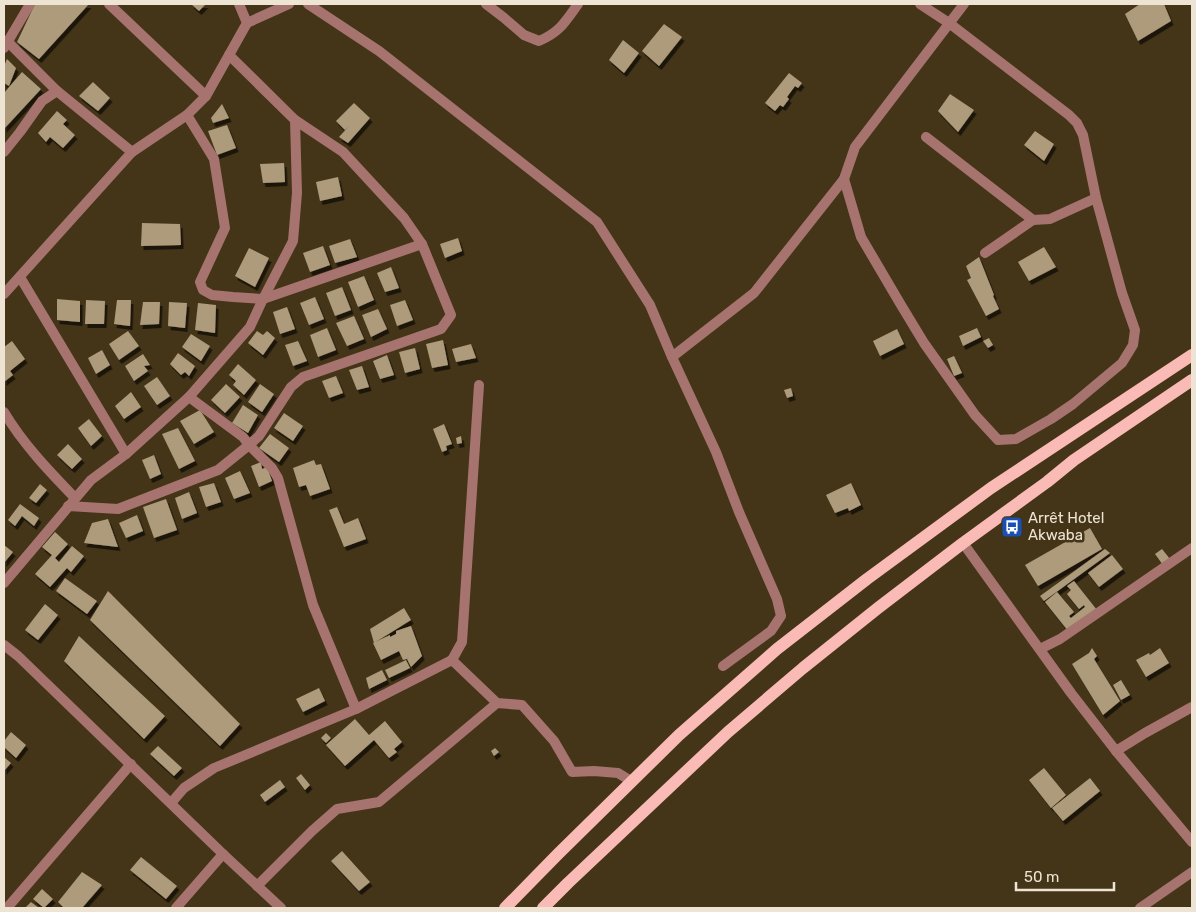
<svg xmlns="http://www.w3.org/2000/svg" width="1196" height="912" viewBox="0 0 1196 912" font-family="Rubik,sans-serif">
<defs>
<filter id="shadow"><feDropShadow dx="2.5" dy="4" stdDeviation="0" flood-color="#0009"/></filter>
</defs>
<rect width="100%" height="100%" fill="#443418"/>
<g fill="#ad9b7b" filter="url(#shadow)">
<polygon points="35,4 89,4 39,59 17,42"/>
<polygon points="191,4 206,4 199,11"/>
<polygon points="1140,4 1164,4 1171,21 1138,41 1125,14"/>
<polygon points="664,24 682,37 659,66 642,51"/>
<polygon points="623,40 639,53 624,73 609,60"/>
<polygon points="7,59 16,68 9,86 4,83 4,66"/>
<polygon points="22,72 41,89 4,129 4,93"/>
<polygon points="789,73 802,83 798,88 795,86 787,97 789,99 783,107 780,105 775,111 765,103"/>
<polygon points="93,82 110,98 98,111 79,96"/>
<polygon points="950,94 974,110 958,132 938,111"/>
<polygon points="354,103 370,118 348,143 339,137 350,125 345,130 336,121"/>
<polygon points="222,104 229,118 213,123 211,118"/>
<polygon points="57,111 67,120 63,124 75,135 63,148 50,137 46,142 38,133"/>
<polygon points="227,125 236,148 217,155 208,131"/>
<polygon points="1035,131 1054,144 1044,161 1024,145"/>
<polygon points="284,163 285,182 263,183 260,164"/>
<polygon points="338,177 342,196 320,201 316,182"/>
<polygon points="142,223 180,224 181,245 141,246"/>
<polygon points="458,238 462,251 445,258 440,244"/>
<polygon points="350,239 357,257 335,263 329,246"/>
<polygon points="323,246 330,265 310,272 303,253"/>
<polygon points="1044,247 1056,267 1029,281 1018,262"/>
<polygon points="249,248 269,258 255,287 235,276"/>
<polygon points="979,257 994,295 993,296 999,309 986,316 967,280 971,278 966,266"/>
<polygon points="391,267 399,288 385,292 377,273"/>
<polygon points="364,276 374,300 358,307 348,282"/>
<polygon points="342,287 351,310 335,316 326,293"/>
<polygon points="315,297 324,319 309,325 300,303"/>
<polygon points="57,299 80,301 80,322 57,320"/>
<polygon points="86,300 105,301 104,324 85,324"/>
<polygon points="117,300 131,300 130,326 114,324"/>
<polygon points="405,300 413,320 397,326 390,305"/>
<polygon points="143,302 160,302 159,324 140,325"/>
<polygon points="169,302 187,303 185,328 168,326"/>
<polygon points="198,303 216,305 215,333 195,330"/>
<polygon points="287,307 295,329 280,334 273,312"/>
<polygon points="378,309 387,329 371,337 362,315"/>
<polygon points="354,316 364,339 347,346 336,323"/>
<polygon points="327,328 336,350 318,357 310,335"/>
<polygon points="977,328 981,337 963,346 959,336"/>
<polygon points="897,329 904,344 880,356 873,341"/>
<polygon points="128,331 139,346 119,360 109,344"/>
<polygon points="257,331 263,335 267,331 275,338 263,355 248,343"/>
<polygon points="191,334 210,346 201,361 182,347"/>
<polygon points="989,338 993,345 988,348 983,341"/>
<polygon points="443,340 448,365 432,368 426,344"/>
<polygon points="12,341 25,359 10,371 13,375 4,382 4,347"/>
<polygon points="298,341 307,361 293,366 285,345"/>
<polygon points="471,344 476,358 456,362 452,349"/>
<polygon points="415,348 420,369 405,373 399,352"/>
<polygon points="102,350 110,365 96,374 88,358"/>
<polygon points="178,353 195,366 189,376 185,372 181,375 170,364"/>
<polygon points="143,354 150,365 144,366 148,371 134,381 125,366"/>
<polygon points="387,355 394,375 380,379 373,361"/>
<polygon points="954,356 962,373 954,376 947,359"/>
<polygon points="238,364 256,380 244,395 233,385 236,381 229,375"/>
<polygon points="362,366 369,387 357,390 349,370"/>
<polygon points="336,376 343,393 329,398 322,381"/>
<polygon points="157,377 170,396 157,405 144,386"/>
<polygon points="226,384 240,397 225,413 211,400"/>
<polygon points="260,384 274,394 262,412 248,402"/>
<polygon points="791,388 793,396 787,398 784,390"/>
<polygon points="131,392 141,407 124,419 115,406"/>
<polygon points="243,405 258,415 248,433 232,423"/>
<polygon points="200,410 214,432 194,444 180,421"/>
<polygon points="284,413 303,426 293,441 274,428"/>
<polygon points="89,419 102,436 91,446 78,428"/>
<polygon points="444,424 452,444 446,446 447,450 442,452 433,429"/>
<polygon points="178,428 195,461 179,469 162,434"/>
<polygon points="270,434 289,448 279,462 259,448"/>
<polygon points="461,436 462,443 457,444 456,438"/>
<polygon points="68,444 82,459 72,469 57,455"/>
<polygon points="154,455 161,474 150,479 142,460"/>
<polygon points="314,460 316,465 321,464 330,489 310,496 306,485 299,487 293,468"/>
<polygon points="261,462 262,469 267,467 272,481 259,487 251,466"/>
<polygon points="240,471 250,493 234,499 225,478"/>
<polygon points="214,483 221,502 206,507 199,487"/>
<polygon points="851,483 861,505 849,511 848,508 835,513 826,495"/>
<polygon points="40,484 47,490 36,503 29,498"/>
<polygon points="189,492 197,513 182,519 175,498"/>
<polygon points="166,499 177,530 154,538 143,507"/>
<polygon points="20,504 39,518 34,526 22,516 15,526 8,520"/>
<polygon points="337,507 344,524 358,518 366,539 344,547 329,510"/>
<polygon points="137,515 143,531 126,538 119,523"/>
<polygon points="108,519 118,547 84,543 92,523"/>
<polygon points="1090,528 1102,549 1038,586 1025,565"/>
<polygon points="55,532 68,544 55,558 59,562 72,546 84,556 71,572 67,568 50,587 35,574 52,555 42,547"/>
<polygon points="4,545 13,552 4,563"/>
<polygon points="1105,549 1110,553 1044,601 1040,596"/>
<polygon points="1162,549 1170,559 1163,565 1155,554"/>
<polygon points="1112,555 1123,569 1099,587 1088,573"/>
<polygon points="65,578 97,601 87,614 56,591"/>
<polygon points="1074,581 1097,610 1069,632 1045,602 1057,592 1074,612 1069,616 1071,618 1085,607 1084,605 1079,609 1067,594 1071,590 1067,586"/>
<polygon points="108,591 240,724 220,746 90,620"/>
<polygon points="45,604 58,615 38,640 25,630"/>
<polygon points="404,608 411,620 374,643 370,629"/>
<polygon points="411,626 422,656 411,667 407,659 410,658 403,660 399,651 381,660 373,643 390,635 390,637 396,634 396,631"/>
<polygon points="79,636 165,716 144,739 64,661"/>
<polygon points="1092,648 1097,656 1094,659 1120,701 1103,715 1072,664 1089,653"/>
<polygon points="1160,648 1169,663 1146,677 1136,660 1149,653 1150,655"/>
<polygon points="406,660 410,668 389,678 385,670"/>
<polygon points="382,670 387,680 369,689 366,678"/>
<polygon points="1121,680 1130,695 1121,700 1113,685"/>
<polygon points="319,688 325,701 303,712 296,699"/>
<polygon points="355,719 369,735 385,721 402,742 394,749 397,752 389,758 374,740 345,766 326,745"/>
<polygon points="11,732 26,745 16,758 4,747 4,741"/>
<polygon points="326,733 331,738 326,743 321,738"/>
<polygon points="158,746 182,768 174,776 150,754"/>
<polygon points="495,748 499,752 494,756 491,751"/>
<polygon points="4,757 11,763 4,771"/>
<polygon points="1044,768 1066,795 1051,808 1029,780"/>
<polygon points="301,774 310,785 305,790 296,778"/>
<polygon points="1090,778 1100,791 1063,821 1052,808"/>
<polygon points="280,780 285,787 265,802 260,795"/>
<polygon points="342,851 370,882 359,891 331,861"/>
<polygon points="141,857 177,886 166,899 130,870"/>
<polygon points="82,872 102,885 82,908 64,908 58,902"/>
<polygon points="42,889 53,899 44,908 33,899"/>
<polygon points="31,902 39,908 25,908"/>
</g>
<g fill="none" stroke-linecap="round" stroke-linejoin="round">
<g stroke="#a6736f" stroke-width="10">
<polyline points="109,4 206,96"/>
<polyline points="308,4 379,51 597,222 650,305 672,357 716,452 739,512 777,599 781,616 771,631 723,666"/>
<path d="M486,4L503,17L524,35L539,41C560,32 565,22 578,4"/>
<polyline points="247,23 289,4"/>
<polyline points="7,41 57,91 132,152"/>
<polyline points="4,48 30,4"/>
<polyline points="187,115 214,159 225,228 200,282 203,290 212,295 233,297 263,299 422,244 451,315 441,329 303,377 291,387 259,436 249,445 272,468 278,478 313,605 356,709"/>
<polyline points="295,120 343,152 404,218 422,244"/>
<polyline points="926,137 1033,220 1050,219 1096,198"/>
<polyline points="4,152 20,132 42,101 57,91"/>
<polyline points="844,179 861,237 901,305 924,343 975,415 998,440 1016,439 1051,419 1073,404 1122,363 1133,345 1135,330 1122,293 1096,198 1083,135 1077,123 1069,115 949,23 920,4"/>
<polyline points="985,253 1033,220"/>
<polyline points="20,277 126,454"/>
<polyline points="4,294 132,152 187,115 206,96 247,23 239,4"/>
<polyline points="672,357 754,293 844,179 855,147 964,4"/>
<path d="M4,412C23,444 49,471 75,498"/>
<polyline points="68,506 118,509 218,470 249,445 243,437 189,397"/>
<polyline points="963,543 1071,693 1116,751 1192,842"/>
<polyline points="4,583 91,480 126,454 189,397 250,327 263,299 293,241 297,193 295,120 229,55"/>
<polyline points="4,645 18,656 223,854 281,908"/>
<polyline points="1040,649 1060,639 1192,548"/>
<polyline points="452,660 462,642 479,385"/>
<polyline points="1116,751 1145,733 1192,707"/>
<polyline points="171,803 184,788 214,768 356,709 452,660 497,703 522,705 554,741 572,772 594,771 618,773 631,781"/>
<polyline points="257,886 312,831 337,809 379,802 497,703"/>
<polyline points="7,908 131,764"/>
<polyline points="176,908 223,854"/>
<polyline points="1140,908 1192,872"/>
</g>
<g stroke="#fabab5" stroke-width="12">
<polyline points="505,908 558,854 679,735 777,649 867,579 991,488 1192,355"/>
<polyline points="543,908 568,883 728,732 803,668 878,608 963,543 1047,482 1074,460 1192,380"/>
</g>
</g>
<defs>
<g id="bus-square" transform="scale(1.125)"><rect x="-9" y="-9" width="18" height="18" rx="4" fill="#1a4fb4" stroke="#443418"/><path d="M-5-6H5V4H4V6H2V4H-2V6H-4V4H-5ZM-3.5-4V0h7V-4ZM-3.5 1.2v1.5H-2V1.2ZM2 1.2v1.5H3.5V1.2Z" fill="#fff"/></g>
</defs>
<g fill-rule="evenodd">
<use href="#bus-square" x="1012" y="527"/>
</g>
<g text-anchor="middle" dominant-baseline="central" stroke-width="5" stroke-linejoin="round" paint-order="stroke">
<g font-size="15" fill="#eee4d4" stroke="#443418" text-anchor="start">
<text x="1028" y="518">Arrêt Hotel<tspan x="1028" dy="17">Akwaba</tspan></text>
</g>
</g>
<rect width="1196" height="912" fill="none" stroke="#eee4d4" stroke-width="10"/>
<path d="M1016 882v8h98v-8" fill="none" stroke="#eee4d4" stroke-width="2.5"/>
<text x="1024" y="882" font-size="15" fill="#eee4d4" stroke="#443418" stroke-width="4" paint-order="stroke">50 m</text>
</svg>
